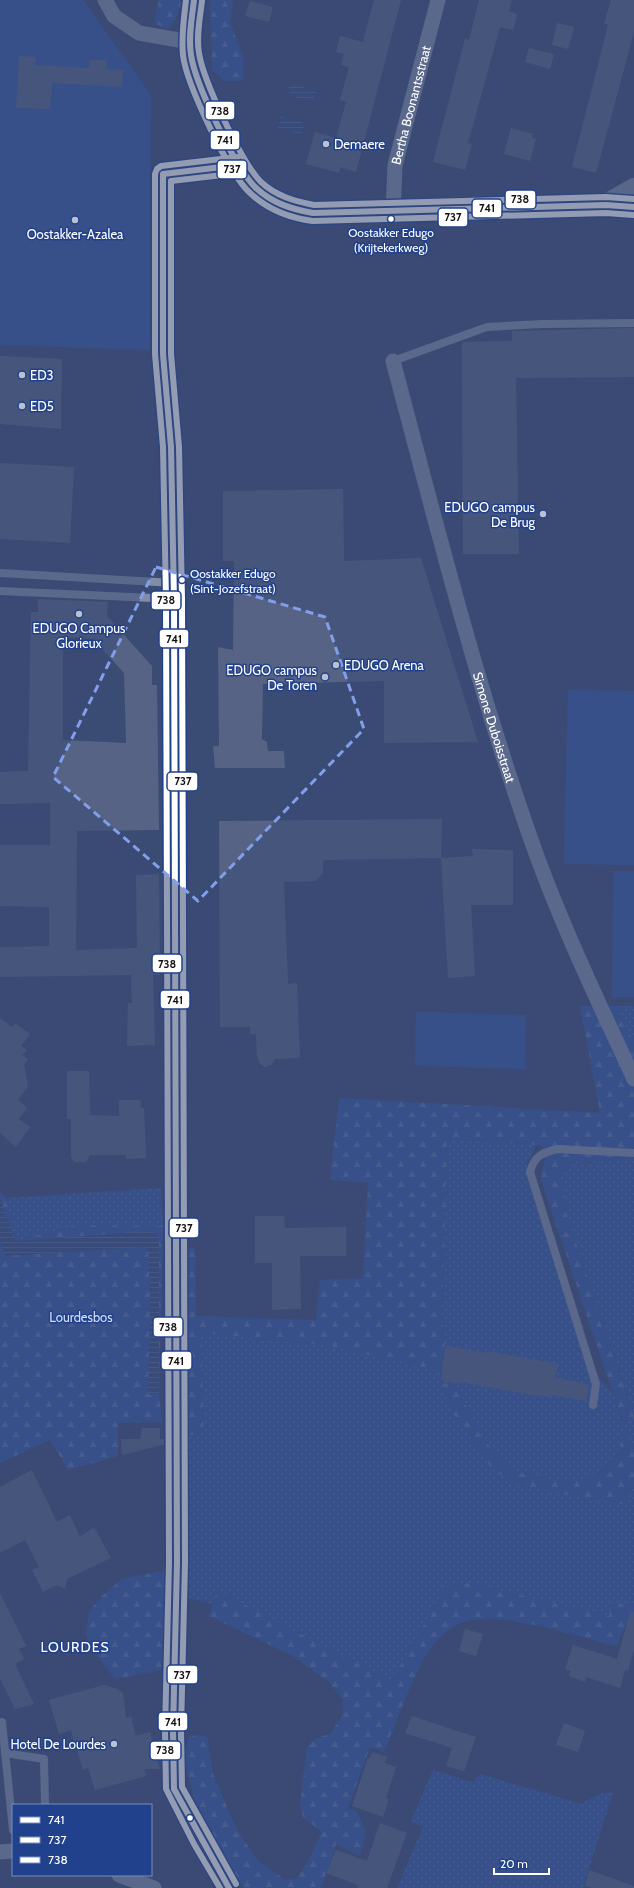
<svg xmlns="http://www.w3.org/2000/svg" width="634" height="1888" viewBox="0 0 634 1888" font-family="Cabin,sans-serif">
<defs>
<pattern id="green-dots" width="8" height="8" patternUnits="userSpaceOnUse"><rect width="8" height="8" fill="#3658a2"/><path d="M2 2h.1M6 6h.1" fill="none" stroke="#5471b0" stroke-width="1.8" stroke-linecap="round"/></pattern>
<pattern id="forest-firs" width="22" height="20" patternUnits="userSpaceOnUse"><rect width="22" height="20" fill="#3658a2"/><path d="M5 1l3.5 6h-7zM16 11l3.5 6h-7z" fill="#5471b0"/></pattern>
<pattern id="water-rules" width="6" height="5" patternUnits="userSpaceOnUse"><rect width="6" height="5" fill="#354c82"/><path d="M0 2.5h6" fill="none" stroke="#536795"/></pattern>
</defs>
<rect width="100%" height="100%" fill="#3a4b74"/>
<g fill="url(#green-dots)">
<polygon points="617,1006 634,1006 634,1043"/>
<polygon points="447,1139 536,1145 527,1164 527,1174 585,1361 613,1394 622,1423 634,1417 634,1452 624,1428 617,1458 591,1477 581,1482 551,1479 512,1470 495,1454 476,1427 456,1385 443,1383 447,1403 487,1463 628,1505 634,1482 634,1603 626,1605 609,1616 468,1583 446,1587 391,1681 217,1590 212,1604 189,1598 189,1435 204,1433 201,1333 325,1345 441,1371 445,1342 442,1320"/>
<polygon points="634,1161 634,1415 567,1215 561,1177 567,1163"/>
<polygon points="161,1188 163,1226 77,1225 15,1241 7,1198"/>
<polygon points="433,1770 472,1782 480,1774 581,1804 599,1794 613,1792 583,1888 397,1888 423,1827 411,1821"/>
</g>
<g fill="url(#forest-firs)">
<polygon points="159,0 182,0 175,21 167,29 154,23"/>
<polygon points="210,0 233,0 230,22 243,56 243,81 225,81 212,70"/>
<polygon points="580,1006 617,1006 634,1043 634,1161 567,1163 561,1177 567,1215 634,1417 623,1423 541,1180 545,1159 542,1147 536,1145 447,1139 442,1320 445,1342 441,1372 325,1345 201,1333 204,1433 189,1435 183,1248 195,1248 196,1316 316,1320 320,1280 363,1278 368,1183 330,1180 339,1098 600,1113"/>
<polygon points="0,1193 7,1198 15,1241 77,1225 163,1226 159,1393 162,1422 118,1423 118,1456 68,1470 50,1440 0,1463"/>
<polygon points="443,1383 456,1385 476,1427 495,1454 512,1470 551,1479 581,1481 591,1477 617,1458 624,1427 634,1452 634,1482 628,1505 571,1496 509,1482 487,1463 447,1404"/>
<polygon points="168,1570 161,1670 115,1679 90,1646 86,1634 89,1611 103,1595 122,1579"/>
<path d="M468,1583L609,1616L612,1601L626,1605L634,1603V1627L626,1625L616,1646C581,1637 500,1611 467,1621C447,1626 429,1647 420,1666C406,1693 396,1724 384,1752L370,1747L348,1808L357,1811L366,1832L360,1856L336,1844L321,1888H244L205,1832L192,1790L185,1762L184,1752L189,1737L198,1735L207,1737L213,1774L235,1826L257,1860L285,1880L297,1878L308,1861L322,1832L303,1817L300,1805L307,1747L316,1738L330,1734L343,1714V1700L329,1682L291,1655L209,1616L217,1590L391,1681L446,1587Z"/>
</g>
<g fill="#3658a2">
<polygon points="0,0 83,0 151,95 150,350 0,345"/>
<polygon points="568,690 634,691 634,865 564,864"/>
<polygon points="614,871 634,871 634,997 612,997"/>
<polygon points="416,1012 526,1015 525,1069 415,1066"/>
</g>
<g fill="url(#water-rules)">
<polygon points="291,84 316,91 313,102 290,96 290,89 288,89"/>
<polygon points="281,117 302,122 304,127 303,131 299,134 278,128"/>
<polygon points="0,1198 15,1241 152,1231 159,1237 159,1393 148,1394 150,1296 148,1250 144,1247 5,1256 0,1240"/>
</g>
<g fill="#566384" fill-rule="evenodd">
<polygon points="374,0 401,0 356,172 340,167 339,173 306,164 315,132 336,138 346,102 340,100 349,67 341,65 344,54 336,52 340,36 363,42"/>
<polygon points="479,0 512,0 509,11 517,14 513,30 500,27 468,143 472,144 465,170 433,162 465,39 469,40"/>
<polygon points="611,0 634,0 634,32 596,173 572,167 608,25 604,23"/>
<polygon points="250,1 273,7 269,22 245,16"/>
<polygon points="557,23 574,27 568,49 552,45"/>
<polygon points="529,48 554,54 550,69 525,62"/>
<polygon points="19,56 36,57 35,65 89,68 90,60 107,60 106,69 123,70 122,87 52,83 50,109 16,108"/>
<polygon points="511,128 533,134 532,138 536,139 530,161 504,154"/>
<polygon points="634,328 634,377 516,378 519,554 463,554 462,342 512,341 512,331"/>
<polygon points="0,356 62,359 61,429 0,424"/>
<polygon points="0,463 74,467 70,543 0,539"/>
<polygon points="343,489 344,561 421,558 478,742 384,743 384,681 263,684 262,739 267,742 268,751 284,751 285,768 215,768 213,746 219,746 218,647 233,650 234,561 223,561 223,491"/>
<path d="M38,599L108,602L107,616L152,666V685H157L159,830L77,831L76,950L137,948L136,875L159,874L160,975H153L155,1045L127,1046L128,1003H132L131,975L0,977V947L49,946V907L0,906V845H50V803L0,804V772L28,771L31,612H38ZM63,637L93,639L124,673L126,743L63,740Z"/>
<polygon points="442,819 441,858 323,860 323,873 316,881 284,882 288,984 297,983 300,1058 275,1059 271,1065 265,1067 260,1064 257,1056 256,1034 250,1034 250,1027 220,1027 219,821"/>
<polygon points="472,849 513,850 513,905 471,905 475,976 448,978 441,858 473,856"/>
<polygon points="0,1018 12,1027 15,1023 30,1034 21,1046 27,1050 22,1055 28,1059 24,1065 28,1086 18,1100 27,1108 19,1119 30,1127 16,1147 0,1133"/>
<polygon points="67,1071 89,1071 90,1115 119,1116 119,1100 141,1100 141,1108 144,1108 146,1158 126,1159 126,1155 90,1155 86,1162 75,1162 71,1158 71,1119 67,1119"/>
<polygon points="255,1216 284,1216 285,1228 346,1227 346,1256 300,1256 301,1309 272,1310 272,1263 255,1263"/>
<polygon points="446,1346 488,1353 488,1351 558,1364 555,1378 589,1384 586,1401 552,1395 552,1397 525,1394 460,1382 459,1384 443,1381 442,1370"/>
<polygon points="142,1428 160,1428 160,1439 165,1439 166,1444 122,1455 121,1439 140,1439"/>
<polygon points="32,1470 57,1522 70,1515 80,1537 94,1527 111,1558 67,1579 65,1589 57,1585 43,1592 32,1570 39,1567 25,1540 0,1553 0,1487"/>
<polygon points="0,1593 26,1646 19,1649 24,1659 15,1664 34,1704 15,1709 0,1678"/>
<polygon points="630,1613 634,1613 634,1650 628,1671 625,1670 620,1688 586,1677 585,1682 569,1676 571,1671 565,1669 573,1645 617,1659"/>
<polygon points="465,1629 483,1634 476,1656 459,1651"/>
<polygon points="104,1685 117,1689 123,1693 126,1718 131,1717 136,1736 150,1732 160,1769 144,1769 146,1776 95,1790 88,1768 83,1770 71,1730 59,1734 49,1700"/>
<polygon points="412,1716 476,1737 464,1771 446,1766 452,1748 405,1733"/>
<polygon points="564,1723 585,1731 578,1752 556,1745"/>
<polygon points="372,1752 387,1757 385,1763 396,1767 386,1798 389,1799 383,1817 352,1806 368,1758 370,1758"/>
<polygon points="380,1823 407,1833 387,1888 357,1888 358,1885 326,1873 336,1850 367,1861"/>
<polygon points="589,1870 634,1886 634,1888 593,1888 585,1886"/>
</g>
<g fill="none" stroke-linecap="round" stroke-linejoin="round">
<g stroke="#818ca7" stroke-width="8">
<polyline points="393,361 487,327 542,324 634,323"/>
<polyline points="0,573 174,583"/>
<polyline points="0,591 174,599"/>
<path d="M593,1405L596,1384L530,1172C534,1156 543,1152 558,1149L634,1153"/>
<polyline points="2,1722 13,1830"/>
<polyline points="5,1753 44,1759 45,1805"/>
</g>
<g stroke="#818ca7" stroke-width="15">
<polyline points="105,0 114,16 139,33 190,42"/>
<path id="s1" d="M393,213L395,165L438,0"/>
<path id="s2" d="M393,361C435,520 475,679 529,834C558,918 597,999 634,1079"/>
<polyline points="0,1852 13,1851"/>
<polyline points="119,1875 154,1888"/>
<polyline points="229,1888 201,1840 174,1789 173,1731 177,1563 174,599 171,447 163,354 163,174 239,165"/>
</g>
<g stroke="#7d87a4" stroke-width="22">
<polyline points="194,0 190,42 191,55 195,70 214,117 239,165 255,187 273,201 291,209 313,213 364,213 448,208 606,205 634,207"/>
<polyline points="606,205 634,189"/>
</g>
<g stroke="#21418c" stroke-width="9">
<g id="bus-1">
<path d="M194,0C192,18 188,37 191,55C195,83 235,168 256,188C272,203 291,209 313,213L606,205L634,207"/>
<polyline points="229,1888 174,1789 173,1731 177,1563 174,599 171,447 163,354 163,174 239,165"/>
</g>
</g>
<g stroke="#21418c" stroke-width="9">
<g id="bus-2">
<path d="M186,0C184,18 181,37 183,55C186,83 229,174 250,193C268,210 289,218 313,221L606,213L633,215"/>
<polyline points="236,1884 182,1787 181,1731 185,1563 182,599 179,447 171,354 171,181 240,173"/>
</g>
</g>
<g stroke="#21418c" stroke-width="9">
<g id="bus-3">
<path d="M202,1C200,18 196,36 199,53C203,80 242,163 261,182C276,196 294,201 314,205L606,197L634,199"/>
<polyline points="220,1888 194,1844 166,1789 165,1731 169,1563 166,599 163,447 155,354 155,174 157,169 161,166 238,157"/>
</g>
</g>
<use href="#bus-1" stroke="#fff" stroke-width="6"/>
<use href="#bus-2" stroke="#fff" stroke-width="6"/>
<use href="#bus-3" stroke="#fff" stroke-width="6"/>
</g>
<path d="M0 0H634V1888H0ZM156,567L325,617L364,729L198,901L53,777Z" fill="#3a4b74" fill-opacity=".55" fill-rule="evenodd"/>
<path fill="none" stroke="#839eea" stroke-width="3" stroke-dasharray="8 5" stroke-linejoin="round" d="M156,567L325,617L364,729L198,901L53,777Z"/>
<g fill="#bac0ce" stroke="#21418c" stroke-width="1.5">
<circle cx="326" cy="144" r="4"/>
<circle cx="75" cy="220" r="4"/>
<circle cx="22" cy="375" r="4"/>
<circle cx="22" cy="406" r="4"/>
<circle cx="543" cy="514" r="4"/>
<circle cx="79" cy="614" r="4"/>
<circle cx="336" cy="665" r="4"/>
<circle cx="325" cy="677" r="4"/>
<circle cx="114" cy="1744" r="4"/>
</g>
<g fill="#fff" stroke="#21418c" stroke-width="1.5">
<circle cx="391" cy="219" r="3.5"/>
<circle cx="182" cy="580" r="3.5"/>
<circle cx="190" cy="1818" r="3.5"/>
</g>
<g text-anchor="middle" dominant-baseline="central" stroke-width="3" stroke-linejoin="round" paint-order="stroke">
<g font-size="12" fill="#fff" stroke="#21418c">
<text x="391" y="232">Oostakker Edugo<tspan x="391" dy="15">(Krijtekerkweg)</tspan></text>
<text x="190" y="573" text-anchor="start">Oostakker Edugo<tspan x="190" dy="15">(Sint-Jozefstraat)</tspan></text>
</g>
<g font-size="13" fill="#fff" stroke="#21418c">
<text stroke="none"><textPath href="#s1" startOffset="110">Bertha Boonantsstraat</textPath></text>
<text stroke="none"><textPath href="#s2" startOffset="380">Simone Duboisstraat</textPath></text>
</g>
<g font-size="13" fill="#fff" stroke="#21418c" text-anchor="start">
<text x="334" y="144">Demaere</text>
<text x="75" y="234" text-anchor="middle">Oostakker-Azalea</text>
<text x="30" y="375">ED3</text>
<text x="30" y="406">ED5</text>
<text x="535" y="507" text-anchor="end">EDUGO campus<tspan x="535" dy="15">De Brug</tspan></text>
<text x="79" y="628" text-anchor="middle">EDUGO Campus<tspan x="79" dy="15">Glorieux</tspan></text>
<text x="344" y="665">EDUGO Arena</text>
<text x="317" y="670" text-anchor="end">EDUGO campus<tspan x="317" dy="15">De Toren</tspan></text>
<text x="106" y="1744" text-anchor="end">Hotel De Lourdes</text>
</g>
<g font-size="13" fill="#d4dff8" stroke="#21418c">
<text x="81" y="1317">Lourdesbos</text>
</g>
<g font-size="14" letter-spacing="1" fill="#fff" stroke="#21418c">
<text x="75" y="1647">LOURDES</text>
</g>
</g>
<g stroke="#21418c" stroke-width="1.5">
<rect x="205" y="101" width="30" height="19" rx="4" fill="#fff"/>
<rect x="210" y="130" width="30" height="20" rx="4" fill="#fff"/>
<rect x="217" y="160" width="30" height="19" rx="4" fill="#fff"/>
<rect x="505" y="190" width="31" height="19" rx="4" fill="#fff"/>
<rect x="472" y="199" width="30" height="19" rx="4" fill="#fff"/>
<rect x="438" y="208" width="30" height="19" rx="4" fill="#fff"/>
<rect x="151" y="591" width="30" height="19" rx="4" fill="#fff"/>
<rect x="159" y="629" width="30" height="19" rx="4" fill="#fff"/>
<rect x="167" y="772" width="31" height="19" rx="4" fill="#fff"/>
<rect x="152" y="954" width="30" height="19" rx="4" fill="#fff"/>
<rect x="160" y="990" width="30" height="19" rx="4" fill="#fff"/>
<rect x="169" y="1218" width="30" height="20" rx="4" fill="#fff"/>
<rect x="153" y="1317" width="30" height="20" rx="4" fill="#fff"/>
<rect x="161" y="1351" width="31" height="19" rx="4" fill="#fff"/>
<rect x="167" y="1665" width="31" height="19" rx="4" fill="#fff"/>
<rect x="158" y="1712" width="30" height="19" rx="4" fill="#fff"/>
<rect x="150" y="1741" width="31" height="19" rx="4" fill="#fff"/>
</g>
<g font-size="11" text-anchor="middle" font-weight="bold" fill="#111">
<text x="220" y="115">738</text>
<text x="225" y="144">741</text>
<text x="232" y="173">737</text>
<text x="520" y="203">738</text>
<text x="487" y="212">741</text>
<text x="453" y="221">737</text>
<text x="166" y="604">738</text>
<text x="174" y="643">741</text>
<text x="183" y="785">737</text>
<text x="167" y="968">738</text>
<text x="175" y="1004">741</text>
<text x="184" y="1232">737</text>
<text x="168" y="1331">738</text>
<text x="176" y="1365">741</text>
<text x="182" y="1679">737</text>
<text x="173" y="1726">741</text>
<text x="165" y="1754">738</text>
</g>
<rect x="12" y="1804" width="140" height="72" fill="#21418c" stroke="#7a8dba"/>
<rect x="20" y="1817" width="20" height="6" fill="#ffffff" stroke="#7a8dba"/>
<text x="48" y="1824" font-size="12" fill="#ffffff">741</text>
<rect x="20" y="1837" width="20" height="6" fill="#ffffff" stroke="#7a8dba"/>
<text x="48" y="1844" font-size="12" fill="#ffffff">737</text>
<rect x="20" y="1857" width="20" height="6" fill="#ffffff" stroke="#7a8dba"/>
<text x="48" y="1864" font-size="12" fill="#ffffff">738</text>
<path d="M494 1868v6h55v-6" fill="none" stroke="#ffffff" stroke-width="2"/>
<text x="500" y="1868" font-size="12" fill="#ffffff" stroke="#21418c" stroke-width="3" paint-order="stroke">20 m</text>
</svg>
